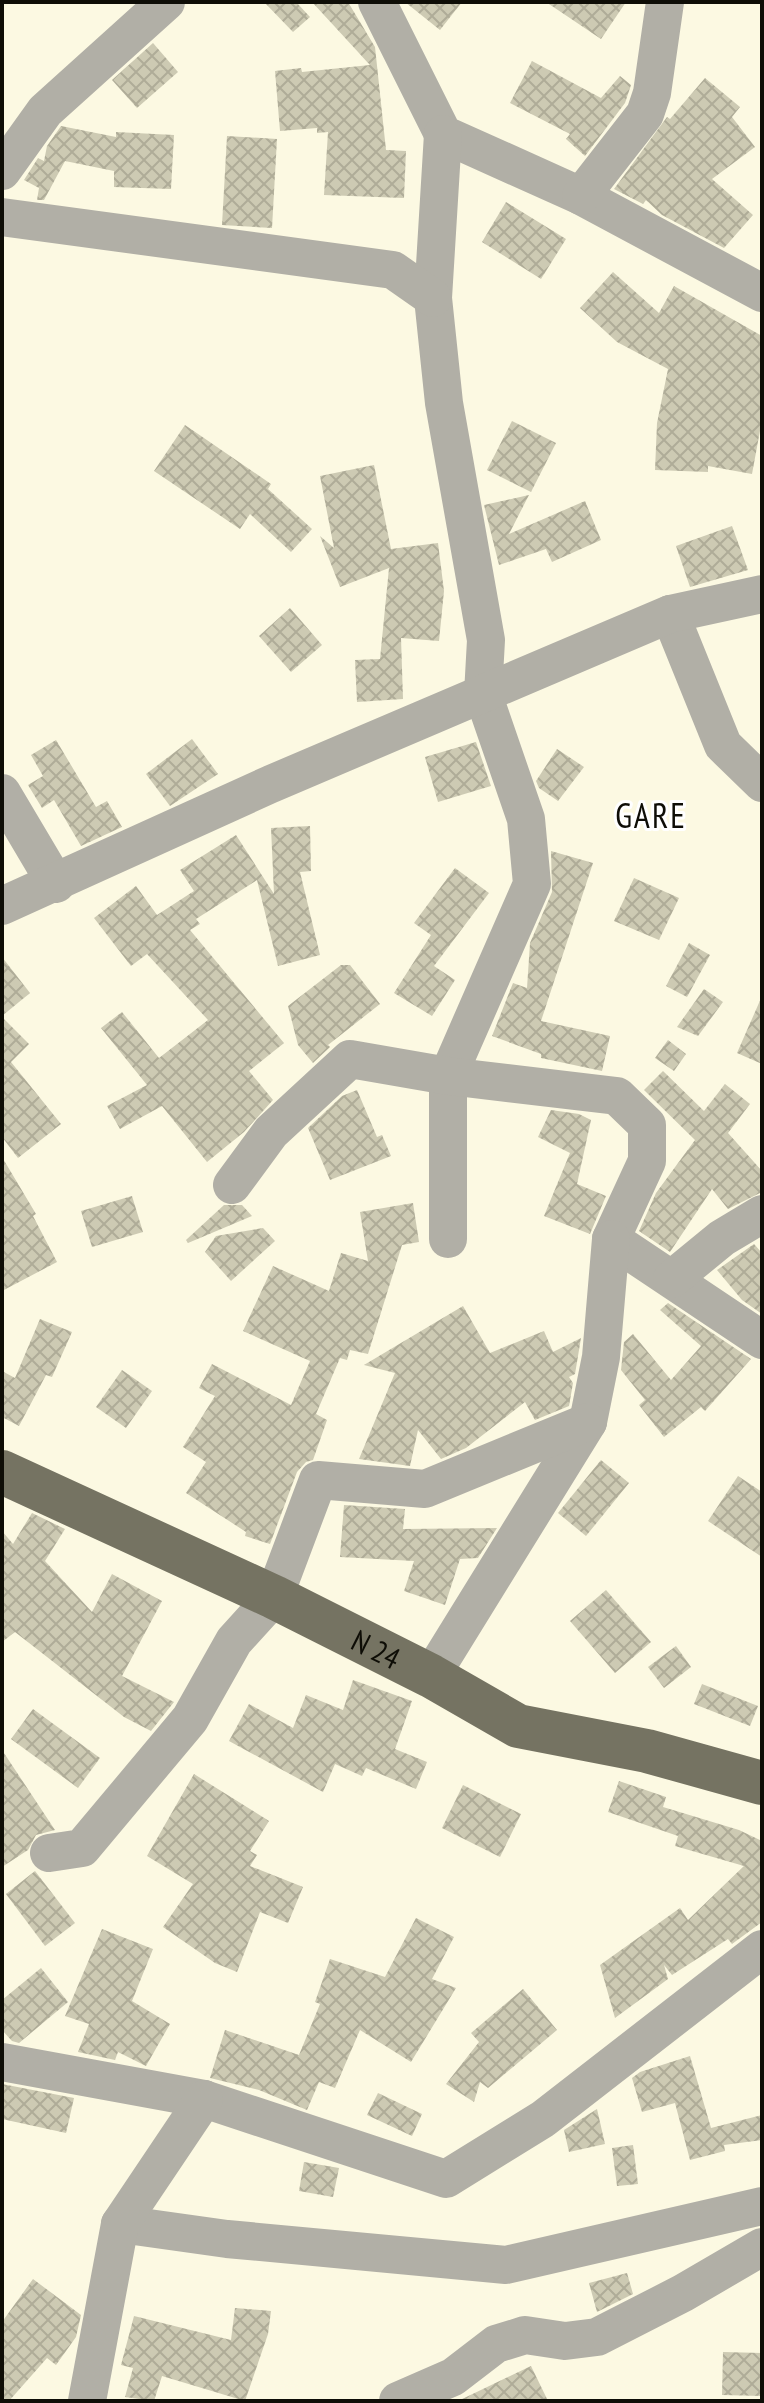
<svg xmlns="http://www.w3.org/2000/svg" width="764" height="2403" viewBox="0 0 764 2403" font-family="'PT Sans Narrow',sans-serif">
<defs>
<pattern id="building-cross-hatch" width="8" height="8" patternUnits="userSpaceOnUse" patternTransform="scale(2)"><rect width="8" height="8" fill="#cdcab3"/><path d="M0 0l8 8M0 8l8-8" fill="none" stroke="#afac98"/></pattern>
</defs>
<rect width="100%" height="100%" fill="#fcf9e2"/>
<g fill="url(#building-cross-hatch)">
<polygon points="264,2 296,2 310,17 293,32"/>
<polygon points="312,2 348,2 375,47 386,150 406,151 404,198 324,195 328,132 317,133 317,128 280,131 275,71 301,68 302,72 370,65"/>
<polygon points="405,2 462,2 440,30"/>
<polygon points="546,2 626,2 601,39"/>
<polygon points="153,43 178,72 137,108 112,80"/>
<polygon points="532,61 601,98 620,76 631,85 625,103 585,156 566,139 570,134 510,103"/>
<polygon points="705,78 740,107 732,117 755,147 712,179 753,215 724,248 662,215 646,200 643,204 614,189 667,117 670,119"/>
<polygon points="61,126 116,137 116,132 174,135 171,189 114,187 114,171 65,161 44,200 37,200 39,188 24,180 38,158 44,161 47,146"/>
<polygon points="227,136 277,139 272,228 222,225"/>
<polygon points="506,202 566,239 541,279 482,242"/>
<polygon points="613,272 659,313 674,286 762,336 762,420 752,474 708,466 708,472 655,470 657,423 668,369 617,342 580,308"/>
<polygon points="512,421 556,443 531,492 487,470"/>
<polygon points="185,425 271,484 268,489 312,529 291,552 250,514 240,529 154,471"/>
<polygon points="374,465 391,549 438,543 444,591 439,641 401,638 403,699 357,702 355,660 380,659 389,568 340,587 320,536 334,548 320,476"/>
<polygon points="529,495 509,534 585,501 601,540 552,562 546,549 499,565 484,505"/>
<polygon points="732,526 748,570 690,587 676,546"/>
<polygon points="290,608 322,645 291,672 259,636"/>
<polygon points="192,739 218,774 170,806 146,774"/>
<polygon points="56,740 96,807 107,801 122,827 81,846 54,800 42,808 28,785 43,776 31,755"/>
<polygon points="476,742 491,786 438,802 425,757"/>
<polygon points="557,749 584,767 558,801 539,788 536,781"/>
<polygon points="310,826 311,871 300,872 320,955 278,966 257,880 196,919 200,924 190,930 284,1043 249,1071 273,1100 244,1132 207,1162 162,1106 120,1129 107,1106 147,1085 101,1028 122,1012 159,1058 208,1020 147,954 131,966 94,918 136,886 157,915 194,891 180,870 236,835 274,894 271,828"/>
<polygon points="551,851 593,863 541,1021 610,1036 602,1071 541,1058 541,1054 492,1036 513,983 527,988 530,943 552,892"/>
<polygon points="455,868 489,893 434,966 455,980 432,1016 394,993 431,935 414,923"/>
<polygon points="634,878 679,898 659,940 614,921"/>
<polygon points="689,943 710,955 687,997 666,986"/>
<polygon points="2,957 30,993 2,1016"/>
<polygon points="341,965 350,965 380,1004 328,1045 330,1047 313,1063 298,1045 288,1006"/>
<polygon points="704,989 723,1002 698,1036 677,1027"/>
<polygon points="762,996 762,1064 737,1053"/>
<polygon points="2,1017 29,1044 11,1062 61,1124 18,1158 2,1137"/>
<polygon points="668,1040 686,1054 674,1071 655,1058"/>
<polygon points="663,1071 704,1111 725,1084 750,1104 728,1133 762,1171 762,1192 728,1209 712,1189 670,1252 639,1231 656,1193 695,1140 644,1090"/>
<polygon points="357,1090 377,1137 382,1135 391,1156 330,1180 308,1128 342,1096"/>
<polygon points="551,1110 579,1114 591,1120 577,1184 606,1196 590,1234 544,1216 570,1153 538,1137"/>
<polygon points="2,1157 36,1214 33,1216 57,1262 2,1291"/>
<polygon points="132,1196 143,1232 92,1247 81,1211"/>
<polygon points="413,1203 419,1242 402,1245 368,1354 350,1350 347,1360 340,1358 316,1414 327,1420 313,1460 306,1462 297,1472 270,1544 245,1536 246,1532 186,1493 206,1462 183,1447 215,1396 199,1388 212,1364 291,1405 310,1361 243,1331 273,1266 329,1291 341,1253 368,1261 360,1212"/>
<polygon points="224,1205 242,1205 252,1216 188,1243 186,1240"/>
<polygon points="263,1228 275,1241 231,1281 205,1252 216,1236"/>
<polygon points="754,1244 762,1253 762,1314 742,1300 717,1270"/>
<polygon points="668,1303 751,1359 705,1411 701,1407 664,1437 639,1405 645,1400 621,1370 624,1342 633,1334 671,1380 701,1346 660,1310"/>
<polygon points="463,1306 490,1353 544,1331 553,1352 581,1338 575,1374 569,1377 573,1383 569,1406 535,1420 525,1402 466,1448 441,1459 418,1430 410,1466 359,1459 395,1373 364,1365"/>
<polygon points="40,1319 72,1332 52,1377 46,1375 19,1426 2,1417 2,1371 15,1378"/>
<polygon points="122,1370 152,1391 126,1428 96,1407"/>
<polygon points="601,1460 629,1483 586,1536 558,1513"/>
<polygon points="738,1476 762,1492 762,1557 708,1521"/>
<polygon points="344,1505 405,1509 403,1529 497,1528 478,1558 460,1559 445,1605 404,1591 414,1561 340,1557"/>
<polygon points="32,1513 65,1529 45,1561 92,1612 112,1574 162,1601 122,1676 174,1702 151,1731 124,1717 15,1632 2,1642 2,1531 13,1544"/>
<polygon points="606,1590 651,1642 615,1673 570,1621"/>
<polygon points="676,1646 691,1667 664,1688 648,1667"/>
<polygon points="353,1680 412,1701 395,1749 427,1762 416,1789 366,1768 362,1776 335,1764 323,1792 229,1741 249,1704 293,1728 306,1695 343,1710"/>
<polygon points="702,1684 758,1706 750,1726 694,1704"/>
<polygon points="33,1709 100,1758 78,1788 11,1739"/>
<polygon points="2,1750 55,1830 36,1835 28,1850 2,1867"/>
<polygon points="194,1774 269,1821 250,1851 257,1855 250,1866 303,1887 288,1923 260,1912 237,1972 215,1963 163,1927 193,1884 147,1856"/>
<polygon points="619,1781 666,1797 663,1807 739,1830 762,1841 762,1922 732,1944 728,1939 672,1975 664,1965 668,1979 615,2018 600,1965 680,1908 688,1920 744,1866 675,1846 678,1836 608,1812"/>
<polygon points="463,1785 521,1814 500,1857 442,1828"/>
<polygon points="35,1871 75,1923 45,1946 6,1894"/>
<polygon points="416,1918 454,1937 432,1979 456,1988 411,2062 360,2030 335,2088 319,2082 307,2110 259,2090 210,2078 225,2030 299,2055 320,2004 315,2002 330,1959 385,1977"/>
<polygon points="102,1929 153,1949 132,2001 170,2024 146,2066 118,2052 115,2060 78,2052 89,2024 65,2016"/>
<polygon points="41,1968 68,2002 19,2043 12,2041 2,2030 2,2000"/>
<polygon points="523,1989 557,2030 488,2088 480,2082 474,2102 446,2084 479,2042 471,2033"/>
<polygon points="690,2056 711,2128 762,2115 762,2140 724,2145 725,2151 690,2160 675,2103 642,2112 632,2078 640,2072"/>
<polygon points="2,2084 74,2098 66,2133 2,2119"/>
<polygon points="378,2093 422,2114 412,2136 367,2115"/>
<polygon points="597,2109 605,2144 569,2152 564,2130"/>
<polygon points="633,2145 638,2184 617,2186 612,2148"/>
<polygon points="304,2162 339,2168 333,2197 299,2191"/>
<polygon points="627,2273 633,2294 597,2312 589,2283"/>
<polygon points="33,2279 81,2315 76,2337 56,2365 47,2358 9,2401 2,2401 2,2322"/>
<polygon points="235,2308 271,2311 268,2334 245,2401 162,2376 154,2401 125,2397 133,2368 121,2365 134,2316 231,2340"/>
<polygon points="723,2352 762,2353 762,2396 722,2395"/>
<polygon points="531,2366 548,2401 458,2401"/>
</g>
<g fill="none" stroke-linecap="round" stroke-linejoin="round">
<g stroke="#b1afa6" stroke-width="38">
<polyline points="377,2 443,134 581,196 762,293"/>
<polyline points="443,134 433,298 444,403 486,640 483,694 526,819 532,884 448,1076 448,1239"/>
<polyline points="2,171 45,111 166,2"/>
<polyline points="581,196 645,114 652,93 665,2"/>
<polyline points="2,217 393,270 433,298"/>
<polyline points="670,614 723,745 762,783"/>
<polyline points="2,793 56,884"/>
<polyline points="2,906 271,784 670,614 762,594"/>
<polyline points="232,1185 271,1132 350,1059 448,1076 617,1096 647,1125 647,1161 611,1239 762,1340"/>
<polyline points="672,1279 722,1238 762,1214"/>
<polyline points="431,1676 588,1422 601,1357 611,1239"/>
<polyline points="49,1853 82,1848 190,1719 234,1641 274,1597 318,1480 425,1489 588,1422"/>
<polyline points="2,2062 204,2099 446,2179 543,2119 762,1949"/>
<polyline points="120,2224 227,2239 506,2265 762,2206"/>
<polyline points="87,2401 120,2224 204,2099"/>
<polyline points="398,2401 453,2377 496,2344 525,2335 565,2341 597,2337 683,2293 762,2247"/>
</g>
<path stroke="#757362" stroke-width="44" id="s1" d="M2,1472L274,1597L431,1676L518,1726L647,1751L762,1783"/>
</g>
<g text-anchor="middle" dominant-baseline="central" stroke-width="6" stroke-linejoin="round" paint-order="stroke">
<g font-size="30" fill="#0e0d06" stroke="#fff">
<text stroke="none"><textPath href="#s1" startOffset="414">N 24</textPath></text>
</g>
<g font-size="34" letter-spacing="2" fill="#0e0d06" stroke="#fff">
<text x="651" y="815">GARE</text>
</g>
</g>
<rect width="764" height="2403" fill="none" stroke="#0e0d06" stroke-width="8"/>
</svg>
